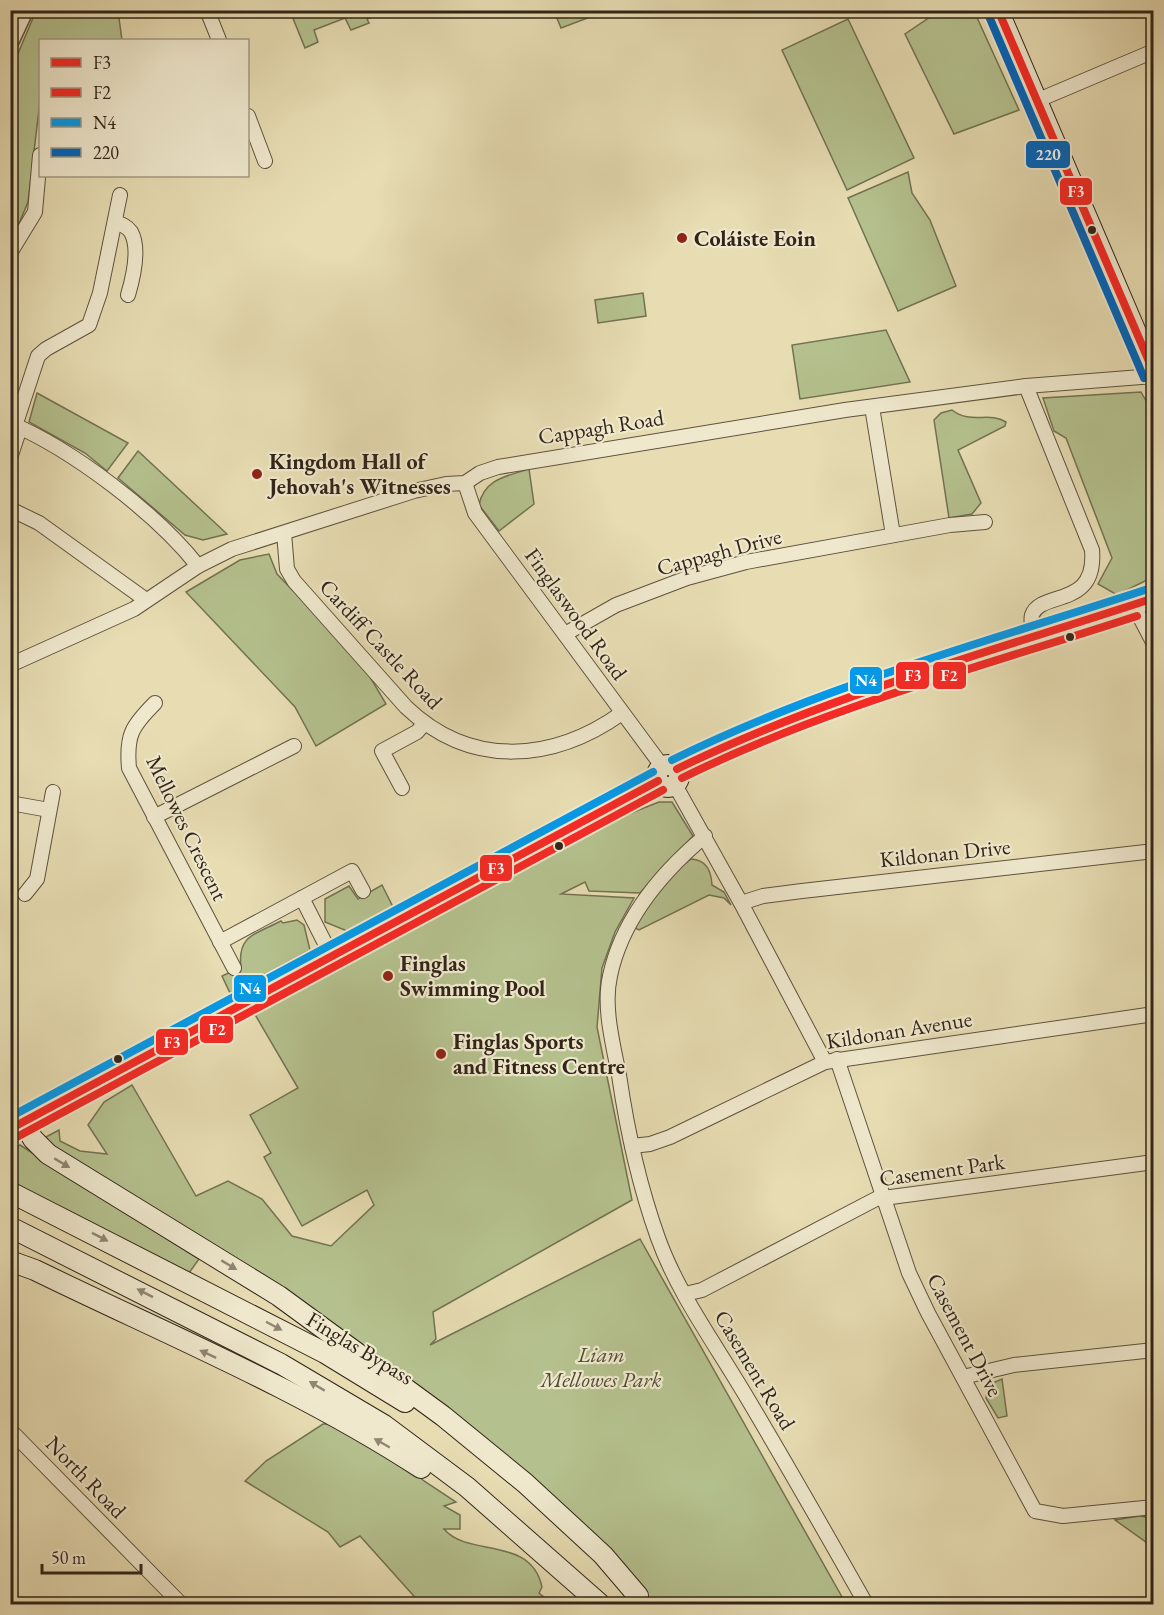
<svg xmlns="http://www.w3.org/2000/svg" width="1164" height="1615" viewBox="0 0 1164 1615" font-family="'EB Garamond',serif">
<rect width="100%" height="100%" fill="#e7dcb2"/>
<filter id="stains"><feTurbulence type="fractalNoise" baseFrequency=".00333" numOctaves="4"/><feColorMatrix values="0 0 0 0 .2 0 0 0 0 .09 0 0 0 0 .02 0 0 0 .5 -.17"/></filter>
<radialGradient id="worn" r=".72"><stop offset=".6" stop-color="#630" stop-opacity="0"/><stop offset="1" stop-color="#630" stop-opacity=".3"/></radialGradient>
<g fill="#b4c08d" stroke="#727252" stroke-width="1.5">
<polygon points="36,11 118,11 122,40 40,40 40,101 28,202 11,243 11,70"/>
<polygon points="290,11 387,11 367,19 369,23 351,30 345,18 314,30 318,42 305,48"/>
<polygon points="554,11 606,11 561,28"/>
<polygon points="939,11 974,11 1019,110 954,134 905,34"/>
<polygon points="848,19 914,158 847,190 782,50"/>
<polygon points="908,172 912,193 930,220 956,286 898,311 848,198"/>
<polygon points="643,293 646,316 598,323 595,300"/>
<polygon points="886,330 910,382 800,399 792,345"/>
<polygon points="1141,392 1153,413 1153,577 1117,595 1098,584 1112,558 1066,438 1054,431 1043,398"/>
<polygon points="37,393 128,443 107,471 85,453 29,422"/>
<path d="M952,410C971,425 989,411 1006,422L1005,426L958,450L981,503L972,514L949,518L934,420L941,413Z"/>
<polygon points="138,451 227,534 203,540 185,535 118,478"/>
<path d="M529,469L534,504L499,531L479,505C484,479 507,476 529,469Z"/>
<polygon points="269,554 277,574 360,660 386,704 316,746 295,707 186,592 240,560"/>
<polygon points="659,802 672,802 693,836 640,893 589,891 585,882 561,894 634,898 615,932 602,968 597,1027 632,1200 433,1312 436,1339 430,1345 640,1239 846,1604 653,1604 542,1490 57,1154 44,1138 59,1130 60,1141 80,1151 107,1154 88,1125 104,1102 132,1085 196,1196 228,1181 262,1199 292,1236 331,1246 374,1205 367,1190 302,1226 264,1157 271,1153 250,1115 298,1088 250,1006 580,833"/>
<path d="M691,859C707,860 711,871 712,885L724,892L731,905L724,898L709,895L639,930L631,926L670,874Z"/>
<polygon points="382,885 394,909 347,931 325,922 325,899 349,886 358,899"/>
<path d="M297,920L304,925L310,950L230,993L222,976L241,967C237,935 256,934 281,921L283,923Z"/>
<polygon points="20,1145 199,1259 189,1273 11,1184 10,1152"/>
<polygon points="1002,1379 1007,1416 998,1418 986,1398 988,1385"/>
<path d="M323,1424H337L407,1466L424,1481L456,1502L444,1506L460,1515V1529H444C468,1558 531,1535 542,1587L539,1593L552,1604H421L360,1536L340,1547L328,1532L245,1481L266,1461Z"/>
<polygon points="1139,1516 1153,1518 1153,1547 1115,1520"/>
</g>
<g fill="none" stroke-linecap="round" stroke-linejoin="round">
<g stroke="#5e523e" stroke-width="16">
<g id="minor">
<polyline points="207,10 219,40"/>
<polyline points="1036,101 1154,51"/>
<polyline points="248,116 265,161"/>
<path d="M115,222C121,224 127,226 131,232C140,248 133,278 128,295"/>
<polyline points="10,253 35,212 40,155"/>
<path d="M1026,386L1092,550C1097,609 1041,590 1032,615C1030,622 1033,631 1034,638"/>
<polyline points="872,407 893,535"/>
<path d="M10,423C73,450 156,513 198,566"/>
<polyline points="15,426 38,356 46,349 89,325 100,293 120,195"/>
<polyline points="10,458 20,428"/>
<polyline points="465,483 475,513 662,766"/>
<polyline points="10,509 39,523 146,600"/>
<path d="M284,533L287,569L294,581L406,707C471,769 553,762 622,713"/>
<polyline points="1134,606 1154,644"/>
<polyline points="565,634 616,605 687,578 746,562 950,525 985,522"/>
<polyline points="10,665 134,609 198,566 232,549 414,491 446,484 465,483 480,473 498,467 845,410 1026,386 1154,376"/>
<path d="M155,703C132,726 126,735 129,768L234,968"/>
<polyline points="675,785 741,903 825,1062"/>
<polyline points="402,788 382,751 417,732 424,724"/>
<polyline points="10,803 49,810"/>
<polyline points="154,817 294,746"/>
<path d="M705,836C661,873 622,919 610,976C603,1007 613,1044 619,1075C627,1130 639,1185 658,1238C678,1294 716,1345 746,1396C787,1465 827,1535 866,1604"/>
<polyline points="25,894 37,879 53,792"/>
<polyline points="302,898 332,957"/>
<polyline points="741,903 763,896 802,891 1154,851"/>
<polyline points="220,942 352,871 363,891"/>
<polyline points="837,1059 909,1273 928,1313 1035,1511 1063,1516 1154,1507"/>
<polyline points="632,1146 650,1144 670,1137 825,1062 1154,1014"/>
<polyline points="685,1294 702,1290 876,1199 1154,1162"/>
<polyline points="963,1377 1014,1365 1154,1350"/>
<polyline points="10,1430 181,1604"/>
</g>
</g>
<g stroke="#5e523e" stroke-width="21">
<polyline id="tertiary" points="10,40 24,10"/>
</g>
<g stroke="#312418" stroke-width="22">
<g id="secondary">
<polyline points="998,10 1154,374"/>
<circle cx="668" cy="776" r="11"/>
<polyline points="677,769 744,736 804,713 1154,598"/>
<polyline points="23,1121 33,1139 48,1154 279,1296 443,1416 525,1483 603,1555 638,1596"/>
<polyline points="10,1129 658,781"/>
<polyline points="10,1192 325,1353 405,1402"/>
<polyline points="10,1227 281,1364 384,1425 467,1487 600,1604"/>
<path d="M10,1261L35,1270C164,1333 300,1389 421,1468"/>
</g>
</g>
<use href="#minor" stroke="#efe8cd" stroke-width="14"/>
<use href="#tertiary" stroke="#efe8cd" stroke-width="18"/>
<use href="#secondary" stroke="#efe8cd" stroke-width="20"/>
<g stroke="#efe8cd" stroke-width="12">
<g id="bus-1">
<polyline points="998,10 1154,373"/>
<path d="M677,769C828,695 994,651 1154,598"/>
<polyline points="10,1129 658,781"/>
</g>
</g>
<g stroke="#efe8cd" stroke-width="12">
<g id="bus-2">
<path d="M682,778C826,707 984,666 1137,616"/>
<polyline points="15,1138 663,790"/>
</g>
</g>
<g stroke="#efe8cd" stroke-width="12">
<g id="bus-3">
<path d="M672,760C824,685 990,641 1151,588"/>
<polyline points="10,1117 653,772"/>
</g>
</g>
<g stroke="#efe8cd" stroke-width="12">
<polyline id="bus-4" points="988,14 1144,378"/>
</g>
<use href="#bus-1" stroke="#f52a26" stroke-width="8"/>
<use href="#bus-2" stroke="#f52a26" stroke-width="8"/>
<use href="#bus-3" stroke="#0599e8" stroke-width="8"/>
<use href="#bus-4" stroke="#0065bd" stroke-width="8"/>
</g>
<defs><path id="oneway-solid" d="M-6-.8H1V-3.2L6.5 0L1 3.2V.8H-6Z" transform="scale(1.5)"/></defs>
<g fill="#908672">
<use href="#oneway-solid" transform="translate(62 1163) rotate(31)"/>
<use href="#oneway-solid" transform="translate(100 1237) rotate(27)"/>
<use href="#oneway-solid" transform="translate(229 1265) rotate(31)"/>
<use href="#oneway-solid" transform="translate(145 1293) rotate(-153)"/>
<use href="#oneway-solid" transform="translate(274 1326) rotate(28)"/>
<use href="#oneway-solid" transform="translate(208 1354) rotate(-155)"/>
<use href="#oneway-solid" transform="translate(317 1386) rotate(-149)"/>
<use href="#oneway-solid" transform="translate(382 1443) rotate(-150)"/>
</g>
<g fill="#312418" stroke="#efe8cd" stroke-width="2">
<circle cx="1092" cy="230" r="5"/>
<circle cx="1070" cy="637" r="5"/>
<circle cx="559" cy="846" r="5"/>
<circle cx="118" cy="1059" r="5"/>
</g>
<g fill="#8f2418" stroke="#efe8cd" stroke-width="2">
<circle cx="682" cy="238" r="6"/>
<circle cx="257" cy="474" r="6"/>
<circle cx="388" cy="976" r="6"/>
<circle cx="441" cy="1054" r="6"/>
</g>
<g text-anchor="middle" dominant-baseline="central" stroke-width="4.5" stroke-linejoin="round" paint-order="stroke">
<g font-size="22" font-weight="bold" fill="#312418" stroke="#efe8cd" text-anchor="start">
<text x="694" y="238">Coláiste Eoin</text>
<text x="269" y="461">Kingdom Hall of<tspan x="269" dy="25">Jehovah's Witnesses</tspan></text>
<text x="400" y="963">Finglas<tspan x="400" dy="25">Swimming Pool</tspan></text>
<text x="453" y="1041">Finglas Sports<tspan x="453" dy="25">and Fitness Centre</tspan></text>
</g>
<g font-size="22" fill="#312418" stroke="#efe8cd">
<text transform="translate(601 427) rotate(-9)">Cappagh Road</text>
<text transform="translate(719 552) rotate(-15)">Cappagh Drive</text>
<text transform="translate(576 614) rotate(54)">Finglaswood Road</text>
<text transform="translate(381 644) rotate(47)">Cardiff Castle Road</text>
<text transform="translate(187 828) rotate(64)">Mellowes Crescent</text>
<text transform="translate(945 853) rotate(-6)">Kildonan Drive</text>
<text transform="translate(899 1030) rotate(-9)">Kildonan Avenue</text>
<text transform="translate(942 1170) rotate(-8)">Casement Park</text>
<text transform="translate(965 1335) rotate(62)">Casement Drive</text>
<text transform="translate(360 1348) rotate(31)">Finglas Bypass</text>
<text transform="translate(755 1370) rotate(59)">Casement Road</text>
<text transform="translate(86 1477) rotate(46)">North Road</text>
</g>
<g font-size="22" font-style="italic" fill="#524b35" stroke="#efe8cd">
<text x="601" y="1354">Liam<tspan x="601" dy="25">Mellowes Park</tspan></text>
</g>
</g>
<g stroke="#efe8cd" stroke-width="2">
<rect x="1025" y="140" width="46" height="29" rx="6" fill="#0065bd"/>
<rect x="1059" y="177" width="34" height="29" rx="6" fill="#f52a26"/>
<rect x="932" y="661" width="35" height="29" rx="6" fill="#f52a26"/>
<rect x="895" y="661" width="35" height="29" rx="6" fill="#f52a26"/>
<rect x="849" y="666" width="34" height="29" rx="6" fill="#0599e8"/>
<rect x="479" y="854" width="34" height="28" rx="6" fill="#f52a26"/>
<rect x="233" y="974" width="34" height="29" rx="6" fill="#0599e8"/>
<rect x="199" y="1015" width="35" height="29" rx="6" fill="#f52a26"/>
<rect x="155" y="1028" width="34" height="28" rx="6" fill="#f52a26"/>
</g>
<g font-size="16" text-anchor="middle" font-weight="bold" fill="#fff">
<text x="1048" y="160">220</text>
<text x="1076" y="197">F3</text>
<text x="949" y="681">F2</text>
<text x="913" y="681">F3</text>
<text x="866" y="686">N4</text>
<text x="496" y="874">F3</text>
<text x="250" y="994">N4</text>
<text x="217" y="1035">F2</text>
<text x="172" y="1048">F3</text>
</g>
<rect width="1164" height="1615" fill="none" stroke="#e7dcb2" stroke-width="36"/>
<rect x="12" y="12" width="1140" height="1591" fill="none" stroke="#312418" stroke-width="3"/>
<rect x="18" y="18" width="1128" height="1579" fill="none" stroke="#312418" stroke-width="1.5"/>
<rect x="39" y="39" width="210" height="138" fill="#efe8cd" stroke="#a39a85" stroke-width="1.5"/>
<rect x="51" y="58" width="30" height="9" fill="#f52a26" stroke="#a39a85" stroke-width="1.5"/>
<text x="93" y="69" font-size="18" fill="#312418">F3</text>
<rect x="51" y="88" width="30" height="9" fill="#f52a26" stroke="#a39a85" stroke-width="1.5"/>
<text x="93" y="99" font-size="18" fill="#312418">F2</text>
<rect x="51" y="118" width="30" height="9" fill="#0599e8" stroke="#a39a85" stroke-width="1.5"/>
<text x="93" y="129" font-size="18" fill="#312418">N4</text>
<rect x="51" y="148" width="30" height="9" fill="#0065bd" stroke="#a39a85" stroke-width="1.5"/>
<text x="93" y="159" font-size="18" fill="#312418">220</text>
<path d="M42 1564v9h99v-9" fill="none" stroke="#312418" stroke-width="3"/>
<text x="51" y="1564" font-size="18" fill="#312418" stroke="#efe8cd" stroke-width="4.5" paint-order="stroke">50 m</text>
<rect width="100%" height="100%" filter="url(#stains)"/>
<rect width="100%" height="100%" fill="url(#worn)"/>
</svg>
